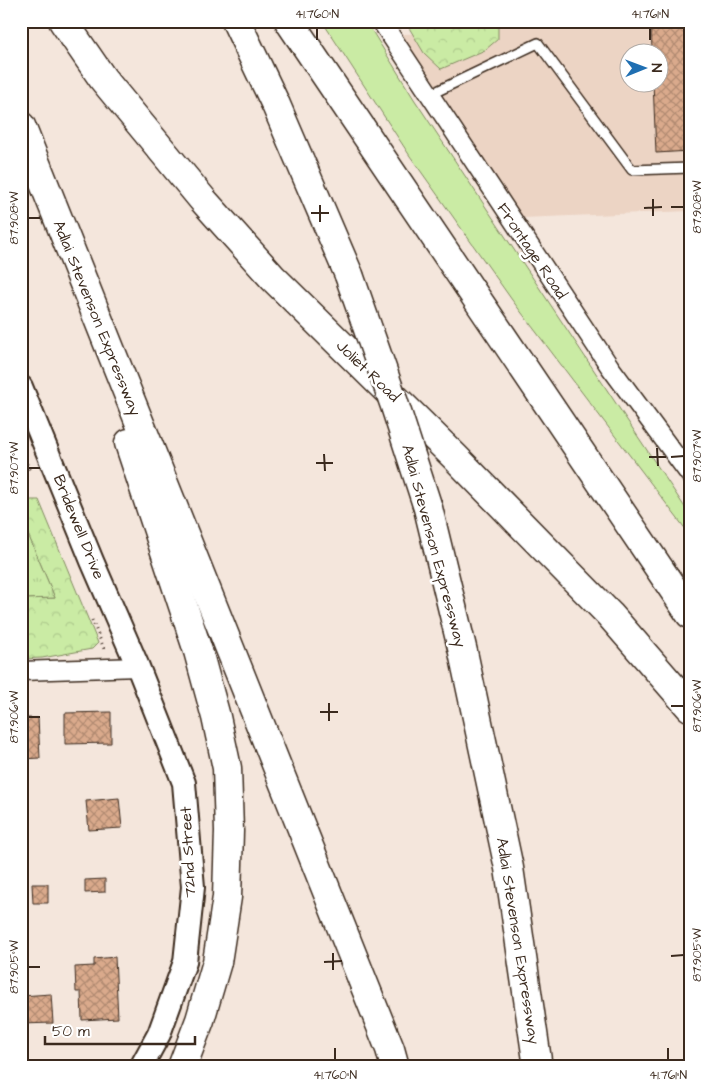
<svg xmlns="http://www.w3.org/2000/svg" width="711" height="1088" viewBox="0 0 711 1088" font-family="'Architects Daughter',sans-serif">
<defs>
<pattern id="forest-crowns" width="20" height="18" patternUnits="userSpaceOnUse" patternTransform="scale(1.25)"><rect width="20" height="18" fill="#caeba4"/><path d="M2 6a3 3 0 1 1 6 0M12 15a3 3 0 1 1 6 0" fill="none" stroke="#aeca8d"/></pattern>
<pattern id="park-tufts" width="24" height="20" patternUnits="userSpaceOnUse" patternTransform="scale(1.25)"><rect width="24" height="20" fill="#caeba4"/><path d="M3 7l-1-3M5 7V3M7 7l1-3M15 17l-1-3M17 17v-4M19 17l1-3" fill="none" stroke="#aeca8d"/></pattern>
<pattern id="building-cross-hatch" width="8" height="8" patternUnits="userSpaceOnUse" patternTransform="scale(1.25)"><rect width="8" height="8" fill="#daaa8c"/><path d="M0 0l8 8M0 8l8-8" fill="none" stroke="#b28b72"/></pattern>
</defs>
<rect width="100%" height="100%" fill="#f4e6dc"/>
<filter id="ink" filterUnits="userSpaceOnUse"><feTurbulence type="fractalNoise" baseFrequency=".02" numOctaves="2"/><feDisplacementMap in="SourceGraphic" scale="10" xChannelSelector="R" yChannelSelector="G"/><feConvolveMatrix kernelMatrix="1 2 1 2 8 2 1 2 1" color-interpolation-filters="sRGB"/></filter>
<g filter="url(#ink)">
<path fill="#ecd4c4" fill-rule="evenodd" d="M483,21H690V211L522,218L401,34L483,32ZM628,52H658V82H628Z"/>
<polygon fill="#caeba4" stroke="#828a61" points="322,21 366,21 414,99 690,515 690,535 512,300 410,156"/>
<g fill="url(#forest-crowns)" stroke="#828a61">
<polygon points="405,21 498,21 498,39 485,50 441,69 424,53"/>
<polygon points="21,500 39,500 98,643 92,649 42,658 21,659 21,599 55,598 21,518"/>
</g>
<polygon fill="url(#park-tufts)" stroke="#828a61" points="21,518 55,598 21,599"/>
<g fill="url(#building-cross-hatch)" stroke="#3b2a1e">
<polygon points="651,21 690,21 690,151 656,153 653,82 658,82 658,52 652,52"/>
<polygon points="111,712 111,743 65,744 65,713"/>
<polygon points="21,718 38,718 40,758 21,759"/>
<polygon points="119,798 122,828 89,830 86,801"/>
<polygon points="105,879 105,892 85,893 85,880"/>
<polygon points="32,884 48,884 48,903 33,903"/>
<polygon points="115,957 118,1018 82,1020 81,992 76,992 75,967 94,966 94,959"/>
<polygon points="51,994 53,1023 21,1024 21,996"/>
</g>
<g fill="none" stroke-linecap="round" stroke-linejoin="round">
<g stroke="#3b2a1e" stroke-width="12">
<polyline id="service" points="429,95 538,43 632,170 690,168"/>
</g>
<g stroke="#3b2a1e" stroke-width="21">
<g id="minor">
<polyline points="381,21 610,367 690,475"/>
<polyline points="21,671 138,667"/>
</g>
</g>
<g stroke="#3b2a1e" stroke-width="26">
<polyline id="tertiary" points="21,387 92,561 138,667 184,783 193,887 185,962 159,1034 141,1067"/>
</g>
<g stroke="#3b2a1e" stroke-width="31">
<g id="motorway">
<polyline points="63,21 103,79 203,200 273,278 455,457 610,615 690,707"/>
<polyline points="236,21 276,105 349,275"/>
<polyline points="289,21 690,614"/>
<polyline points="21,126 390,1049 395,1067"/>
<polyline points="129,443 198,651 216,717 227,768 229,831 227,897 217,962 200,1020 182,1067"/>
<polyline points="428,508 463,652 509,868 538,1067"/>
</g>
</g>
<g stroke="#3b2a1e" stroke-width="3" stroke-dasharray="1 4" stroke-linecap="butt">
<polyline points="21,450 30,471"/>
<polyline points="92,620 105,651"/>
</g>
<use href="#service" stroke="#fff" stroke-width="9"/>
<use href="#minor" stroke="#fff" stroke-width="18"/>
<use href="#tertiary" stroke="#fff" stroke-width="22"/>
<use href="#motorway" stroke="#fff" stroke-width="28"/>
<g stroke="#3b2a1e" stroke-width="31" stroke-linecap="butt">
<polyline id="motorway-bridge" points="349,275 394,403 428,508"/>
</g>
<use href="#motorway-bridge" stroke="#fff" stroke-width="28"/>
</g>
</g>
<path fill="none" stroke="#3b2a1e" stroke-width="2" d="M317,28V40M650,28V40M653,199V216M320,205V222M671,207H684M644,208L662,207M311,213H329M28,218H40M657,448L658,466M324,454L325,471M649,457H666M671,457L684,456M316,463H333M28,468H40M329,703V721M671,706H684M320,712H338M28,717H40M333,953V970M671,956L684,955M324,962L342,961M28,967H40M335,1048V1060M668,1048V1060"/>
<g text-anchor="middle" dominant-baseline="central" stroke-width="5" stroke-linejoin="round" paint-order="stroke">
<g font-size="16" fill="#3b2a1e" stroke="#fff">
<text transform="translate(532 251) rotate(56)">Frontage Road</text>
<text transform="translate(97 318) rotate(68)">Adlai Stevenson Expressway</text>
<text transform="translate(368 371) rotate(44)">Joliet Road</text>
<text transform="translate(79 527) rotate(68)">Bridewell Drive</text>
<text transform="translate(434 546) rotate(75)">Adlai Stevenson Expressway</text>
<text transform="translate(188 852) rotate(-93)">72nd Street</text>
<text transform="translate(518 941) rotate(81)">Adlai Stevenson Expressway</text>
</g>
</g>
<rect width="711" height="1088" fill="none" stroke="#fff" stroke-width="55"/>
<g transform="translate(644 68) rotate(89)"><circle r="24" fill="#ffffff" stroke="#b1aaa5"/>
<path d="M0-4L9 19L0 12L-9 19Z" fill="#1f6fb2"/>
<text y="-8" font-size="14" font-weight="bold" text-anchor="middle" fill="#3b2a1e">N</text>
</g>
<path d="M45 1036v8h150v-8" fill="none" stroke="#3b2a1e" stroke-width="2.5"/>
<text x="52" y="1036" font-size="15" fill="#3b2a1e" stroke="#ffffff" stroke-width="4" paint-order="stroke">50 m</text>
<rect x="28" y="28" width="656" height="1032" fill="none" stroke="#3b2a1e" stroke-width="2"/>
<g font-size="12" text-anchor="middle" fill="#3b2a1e">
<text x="317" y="18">41.760°N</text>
<text x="650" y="18">41.761°N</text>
<text transform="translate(697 207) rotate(-90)" y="4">87.908°W</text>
<text transform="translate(14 218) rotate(-90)" y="4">87.908°W</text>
<text transform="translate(697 456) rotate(-90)" y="4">87.907°W</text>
<text transform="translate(14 468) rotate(-90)" y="4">87.907°W</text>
<text transform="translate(697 706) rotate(-90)" y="4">87.906°W</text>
<text transform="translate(14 717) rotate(-90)" y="4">87.906°W</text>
<text transform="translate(697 955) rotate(-90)" y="4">87.905°W</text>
<text transform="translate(14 967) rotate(-90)" y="4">87.905°W</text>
<text x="335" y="1079">41.760°N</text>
<text x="668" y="1079">41.761°N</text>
</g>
</svg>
